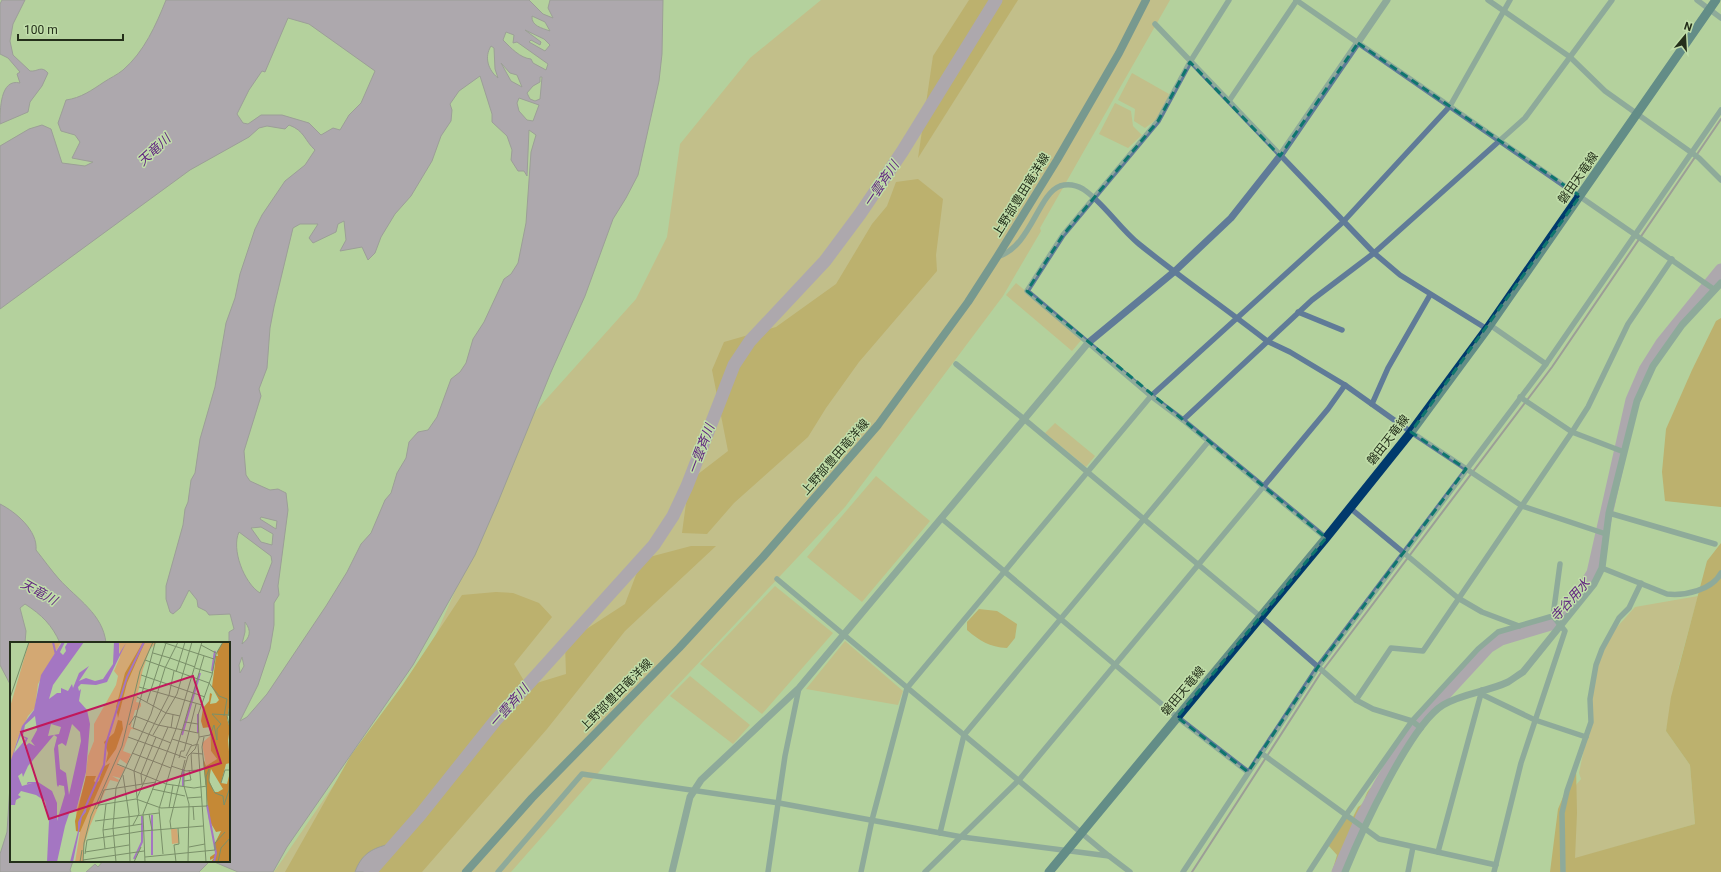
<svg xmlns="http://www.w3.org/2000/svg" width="1721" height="872" viewBox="0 0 1721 872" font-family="Roboto,'Noto Sans JP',sans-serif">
<rect width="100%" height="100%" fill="#b4d19d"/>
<g fill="#d3a873">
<polygon points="821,0 1170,0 1040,228 1041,231 1003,296 845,507 643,722 511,872 274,872 434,639 533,414 636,299 667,237 680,144 750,58"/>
<polygon points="1132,73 1169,94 1160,117 1145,128 1134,121 1135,109 1118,100"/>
<polygon points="1115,103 1131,111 1133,126 1142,135 1128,148 1099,134"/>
<polygon points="1016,283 1083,338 1072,351 1006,295"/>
<polygon points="1055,423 1095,456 1086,467 1045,433"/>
<polygon points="876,476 930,521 862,602 807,557"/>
<polygon points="775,586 833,633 762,714 700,664"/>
<polygon points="1698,596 1678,669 1666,731 1690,765 1695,824 1574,859 1576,785 1581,779 1579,773 1591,715 1594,674 1609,636 1635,607"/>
<polygon points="845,641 903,691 898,705 806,689"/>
<polygon points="690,676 750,725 733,744 670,696"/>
</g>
<g fill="#c58936">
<polygon points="969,0 1018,0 918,158 933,56"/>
<polygon points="918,179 943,199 936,255 937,271 859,362 826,408 808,437 734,503 707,534 682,533 689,481 728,451 712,370 724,342 776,327 836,284 872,224 887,206 896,182"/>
<polygon points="1721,318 1721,507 1665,501 1662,472 1666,429 1692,370 1716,321"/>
<polygon points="1721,543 1721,872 1550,872 1558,809 1576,766 1577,813 1575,858 1695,824 1690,765 1666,731 1671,697 1707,561"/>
<polygon points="691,546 716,546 625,631 547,729 422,872 285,872 351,755 402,686 462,595 496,592 513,593 539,603 552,617 514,664 527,686 566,674 565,643 625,604 642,559"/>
<path d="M979,609L997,611L1017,624L1015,638L1007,648C989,647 980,641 967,630V622Z"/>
<path d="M1392,755L1397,756L1363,823L1344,872H1332L1337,855L1328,845L1347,816L1353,817L1358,807L1364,803C1367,787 1372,789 1380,779C1385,771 1388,764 1392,755Z"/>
</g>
<g fill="#a476c2" stroke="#7e6190" fill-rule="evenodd">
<path d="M2,0H25L13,24L10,41L13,55L30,71C38,72 41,65 48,73L42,86L30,102L28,112L0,124C0,110 0,78 20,83L17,74L20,72L8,58L0,54V4Z"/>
<path d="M166,0H529L543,14L553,18L548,8L550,0H663L662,54L659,81L638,175L626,198L613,219L585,296L551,372L498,502L475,555L413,665L287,847L273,872H238L212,861H229V632L234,629L230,614L209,615L206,611L198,607L197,600L189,590L180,608L173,614L170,612L166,599V586L183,525L185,509L188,502L191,480L195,473L200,439L215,387L226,323L235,298L240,274L255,229L262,215L285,181L305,165L315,150C304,140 305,131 289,125L285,129L267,126L259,128L249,137L190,170L0,309V146L29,129L42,125L51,129L62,163L85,166L93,162L72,158L80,142L75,135L61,131L58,123L66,100C81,98 92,90 104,82C110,78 117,75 123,70C144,52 156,25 166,0ZM532,16L545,22L550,31C542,28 531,26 532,16ZM288,18L309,24L375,71L361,103L349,115L340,130L333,128L321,135L309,123L282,115H261L248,124L243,123L237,114L249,90L262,71L265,72ZM525,30L544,39L550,45L545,51L529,42L531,40L540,45L541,42ZM506,32L514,35L513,43L517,42L548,64L546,70L533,63L531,59C520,58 511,48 503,40ZM491,46L494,48L495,69L498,78C488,70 484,57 491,46ZM501,63L510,73L517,75L522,87L511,81ZM480,76L492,114V122L507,136L512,150L511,160L518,171H524L527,176L529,130L536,135L531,152L526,223L518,263L511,274L504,279L484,322L473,339L466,363L460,372L451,379L437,417L428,430L418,432L409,442L406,458L397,473L391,493L385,500L371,533L361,544L347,572L326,606L267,694L247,717L240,721L258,685L270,649L274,625V603L279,595L278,586L288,510L286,493L278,489L270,490L261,486L250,481L246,475L244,451L261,396L259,389L267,368L270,328L274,307L293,228L300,224H318L309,238L313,243L336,232L338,224L344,221L346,240L340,251L362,247L368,260L375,253L381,237L395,214L411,196L432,161L441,136L451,121L452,110L450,104L459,91ZM540,77H542L540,99L535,101L530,99L527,93L533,86L540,82ZM519,98L539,105L533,121L527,120L519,111L517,103ZM261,517L277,521L276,529L260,519ZM261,527L273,534L272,545L261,542L251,528ZM239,532L271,556L272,562L260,593C244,583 231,549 239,532ZM245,622C252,631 250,638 242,644L245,632ZM242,657L244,666L240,673L239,665Z"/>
<path d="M0,504C16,512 38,531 36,550C44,560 51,570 59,579C77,599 103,614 106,643H60C52,625 42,615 25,604L20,608L26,631L25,643H11V686L0,665Z"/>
<polygon points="10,785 11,861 73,861 70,870 71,872 0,872 0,854 7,832"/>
<path d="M386,845C388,855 380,864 374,872H355C361,855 371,849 386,845Z"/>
<polygon points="103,861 210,861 199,872 86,872 95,864 98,867"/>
</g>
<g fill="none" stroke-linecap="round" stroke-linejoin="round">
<polyline stroke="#7e6190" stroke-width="2" points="1192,872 1320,674 1552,367 1721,119"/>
<g stroke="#a476c2" stroke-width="13">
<polyline points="370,872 420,815 495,721 654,545 673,516 687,486 734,365 750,341 825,261 860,214 902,152 996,0"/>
<polyline points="1338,872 1362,817 1382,781 1411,732 1428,712 1488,647 1501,639 1554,623 1586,584 1593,573 1632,400 1645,370 1662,343 1721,270"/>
</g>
<g stroke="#607b98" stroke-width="5.5">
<polyline points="1229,0 1190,62 1158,121 1063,235 1027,291 1151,396 1183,420 1326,538"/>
<polyline points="1296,0 1715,290"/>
<polyline points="1488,0 1570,57 1605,91 1699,158 1721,180"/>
<polyline points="1697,0 1721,18"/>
<polyline points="1155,24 1374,253 1400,275 1487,329"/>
<polyline points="1229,101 1297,0"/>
<path d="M997,257C1031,247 1038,194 1060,186C1067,184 1076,185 1083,189C1103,202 1120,229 1139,244C1181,278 1225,308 1267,341L1290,352L1345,385L1411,432L1522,506L1606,534"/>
<polyline points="1298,312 1342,330"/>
<polyline points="1490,325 1546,364"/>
<polyline points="956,364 1024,419 1261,617 1356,700 1373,709 1412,721 1421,728"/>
<polyline points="1520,397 1572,432 1624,452"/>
<polyline points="1372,404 1388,368 1430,295"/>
<polyline points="1183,420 1312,300 1374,253 1525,118 1612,0"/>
<polyline points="1350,508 1458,598 1482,612 1519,626"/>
<polyline points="1609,513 1715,544"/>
<polyline points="941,518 1177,717 1248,772"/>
<path d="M1602,568L1667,594C1685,596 1712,590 1721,573"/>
<polyline points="777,579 1109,856 1130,872"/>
<polyline points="1553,616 1560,564"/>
<polyline points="1481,694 1535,720 1586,737"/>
<polyline points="1356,700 1391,648 1423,651 1572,432 1588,407 1628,324 1672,259"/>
<polyline points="1261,753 1379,839 1496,865"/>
<polyline points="940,833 964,735 1208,442"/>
<polyline points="1438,852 1482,690"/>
<polyline points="498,872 582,774 779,803 962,837 1109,856"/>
<polyline points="768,872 785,756 799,688"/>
<polyline points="861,872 872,820 907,688 1151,396 1343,222 1450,106 1510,0"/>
<polyline points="925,872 1019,780 1328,409 1345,385"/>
<polyline points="1183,872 1318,667 1546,364 1721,110"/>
<polyline points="1309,872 1346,815 1412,721 1478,649 1498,632 1553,616 1565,631 1521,763 1494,872"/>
<polyline points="1408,872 1413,847"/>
<polyline points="1563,872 1562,813 1567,791 1591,722 1590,699 1596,665 1602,649 1619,618 1629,608 1641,583"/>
</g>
<g stroke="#607b98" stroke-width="7">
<polyline points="672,872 690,797 701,780 799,688 1088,343 1175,271 1231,218 1280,156 1387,0"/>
<path d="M1345,872C1360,835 1410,725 1443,705C1463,693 1487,692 1508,682C1513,679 1518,675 1523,672L1594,584L1602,568L1609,513L1637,401L1653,366L1682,325L1721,283"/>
</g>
<polyline stroke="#2e557f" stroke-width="8" points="466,872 532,798 679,648 763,557 878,425 968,302 997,257 1057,160 1119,53 1146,0"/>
<polyline stroke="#003a6d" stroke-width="9" points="1049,872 1326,538 1411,432 1487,329 1716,0"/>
</g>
<path d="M0 0H1721V872H0ZM1358,43L1580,196L1411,432L1466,469L1318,667L1248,772L1177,717L1326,538L1027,291L1063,235L1158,121L1190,62L1280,156Z" fill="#b4d19d" fill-opacity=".55" fill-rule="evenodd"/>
<path fill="none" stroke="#0f766e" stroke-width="3" stroke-dasharray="8 5" stroke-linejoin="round" d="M1358,43L1580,196L1411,432L1466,469L1318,667L1248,772L1177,717L1326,538L1027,291L1063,235L1158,121L1190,62L1280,156Z"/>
<g text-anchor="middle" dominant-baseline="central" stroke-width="3" stroke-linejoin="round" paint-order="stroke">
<g font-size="12" fill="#242f1a" stroke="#c1deaa">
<text transform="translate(1578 178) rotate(-55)">磐田天竜線</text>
<text transform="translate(1021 195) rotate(-58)">上野部豊田竜洋線</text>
<text transform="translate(1388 440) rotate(-52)">磐田天竜線</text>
<text transform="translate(835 457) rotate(-49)">上野部豊田竜洋線</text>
<text transform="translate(1183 691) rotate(-50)">磐田天竜線</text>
<text transform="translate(616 695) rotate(-45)">上野部豊田竜洋線</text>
</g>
<g font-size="13" font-style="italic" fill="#612581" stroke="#c1deaa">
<text transform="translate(154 150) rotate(-43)">天竜川</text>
<text transform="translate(881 184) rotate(-56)">一雲斉川</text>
<text transform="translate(701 449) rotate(-69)">一雲斉川</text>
<text transform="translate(39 592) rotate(29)">天竜川</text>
<text transform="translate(1570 600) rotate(-49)">寺谷用水</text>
<text transform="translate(509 706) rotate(-49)">一雲斉川</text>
</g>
</g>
<g transform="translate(10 642)">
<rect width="220" height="220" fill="#b4d19d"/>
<path d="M19,0H51L28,42L25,66L18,74L7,98L0,126V65ZM147,0L140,7L133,27L126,60L131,61V64L128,68H125L122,79L121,85L130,88L121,87L113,109L121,112L117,122L110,117L107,123L115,126L110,136L102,134L109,138L108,140L100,138L80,184L74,204L73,220H65L70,190L66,184V169L75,140L78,114L84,99V82L106,43L108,34L104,29L110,15L109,1ZM200,94L201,109L207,117L196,124L192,101ZM161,187H167L169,201L162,202Z" fill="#d3a873"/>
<path d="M133,0H135L117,41L108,76L106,65L115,31ZM213,0H220V60L217,77L220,86L218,98L220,121L216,122L211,141L217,142L220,130V220H201L204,216L200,218V215L206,211L205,201L211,189L206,190L199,178L193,115L196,124L207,117L201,109L200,85L193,86L191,79L193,66L199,59L200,51L202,52L200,62L206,61L209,58L202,45L206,14H208L207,10ZM201,127L213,147L208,150H204L199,138ZM108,78L112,79L113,87L106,107L96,121L98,111L94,100L104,91ZM100,121L70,190L66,189L65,179L76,134H86L84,139L86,141L89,139L93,125Z" fill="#c58936" fill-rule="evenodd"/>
<path d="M52,0H55L50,10L53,13L56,9L55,5L58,0H74L43,43L39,57L47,51H51V46L58,49L62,42L63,46L69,31L79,24L69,39L76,36L85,39L93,37L103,22L104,0H109V12L116,1L97,40L86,43L71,42L68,45L69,49L71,47L69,59L77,68L80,82L76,130L66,169H60L55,184L47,220H37L39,179L35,159L26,153L11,149L8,153L11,155L6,158L5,163H0V121L12,84L24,68L31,33ZM25,74L27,88L21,99L25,104L19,101L14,105L18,96L13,94L15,83ZM41,82L51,85L49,92L38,94ZM62,82L70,90L71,99L59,153L56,131L50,127L48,103L52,101L56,104ZM11,93L16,97L4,111L5,107ZM44,93L47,95L44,107L47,143L48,145L49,143L54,144L55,152L47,179V161L42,149L28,140H18L17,141V142L22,141L12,144L8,134L12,131L13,135L18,124ZM77,162L76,170L72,175L63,220H60L68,189V180Z" fill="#a476c2" fill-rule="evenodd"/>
<path fill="none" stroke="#a476c2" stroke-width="2" d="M43,0L46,13M202,29L205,9M188,72V91M172,93L190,31M173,144V127M197,163L206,211L204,220M76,164L94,123L96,102L117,35L134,0M142,173V213M124,217L132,200V174"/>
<path fill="none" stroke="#7a9069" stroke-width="1" d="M152,0L204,17M145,1L123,86L161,101M191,3L206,11M143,11L160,16M160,16L185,25M135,18L199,41L209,54L217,57L214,74M185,26L202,31M166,30L175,0M131,33L195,55M129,45L192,63M127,55L156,71L170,74M0,56L19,0M137,60L156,1M217,74L220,86M218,74L220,62M175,80L188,82M119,83L125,74L148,83L188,91M161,86L163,73M143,93L167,52L182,0M118,95L176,116M189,95L200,93L204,83L207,98V87L211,82L202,72L220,73M194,95L192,105L196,143M162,97L182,103M122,111L161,126M181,111L182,128M181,111L193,112M176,114L181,104L188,102L196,220M169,116L171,109H174L186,62M107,122L156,142L184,146L197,144M161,124L176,129L188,128M113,133L119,173L120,220M174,139L181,138L179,128M211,141L215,128H220M132,142L131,132L146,95M142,147L175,154M127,156L158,85M177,156L191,155M88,164L94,148L146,140M183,164L184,178M159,166L163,143M86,167L89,163L126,157L151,166L197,164L196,135L199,127V140L205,151L213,154L214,163L219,148L220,130M139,172L142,188M85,179L149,171M123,183L129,172L124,129L139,92L159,53L164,29M161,187L160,179L175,118M93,188L132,182M179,205L195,202M95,207L93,188L96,162M75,210L119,203M75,212L77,198L133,189L193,184M153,212L149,167L194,14M135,215L205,208V201L215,190M73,218L134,209M70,220L72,208M73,220L74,201L81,174L112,104L130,29L143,0M106,220L103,186L106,146L141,72L155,26L168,0M124,220L131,205M135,220L133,172L166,87L192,0M166,220L164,203L169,202L168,186M178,220L179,162L174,144V128L178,114L185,107L189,96L188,73L202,33L206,12L213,0M208,220L211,206L220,196"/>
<path fill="#c2185b" fill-opacity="0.15" stroke="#c2185b" stroke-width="2" d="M183,34L211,121L39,177L11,90Z"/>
<rect width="220" height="220" fill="none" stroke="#242f1a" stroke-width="2"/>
</g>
<g transform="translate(1685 36) rotate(18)" stroke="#c1deaa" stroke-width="3" paint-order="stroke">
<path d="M0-3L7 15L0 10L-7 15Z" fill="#242f1a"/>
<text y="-6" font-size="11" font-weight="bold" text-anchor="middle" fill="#242f1a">N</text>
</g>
<path d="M18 34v6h105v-6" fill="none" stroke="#242f1a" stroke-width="2"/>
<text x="24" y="34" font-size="12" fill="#242f1a" stroke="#c1deaa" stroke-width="3" paint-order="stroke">100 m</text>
</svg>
